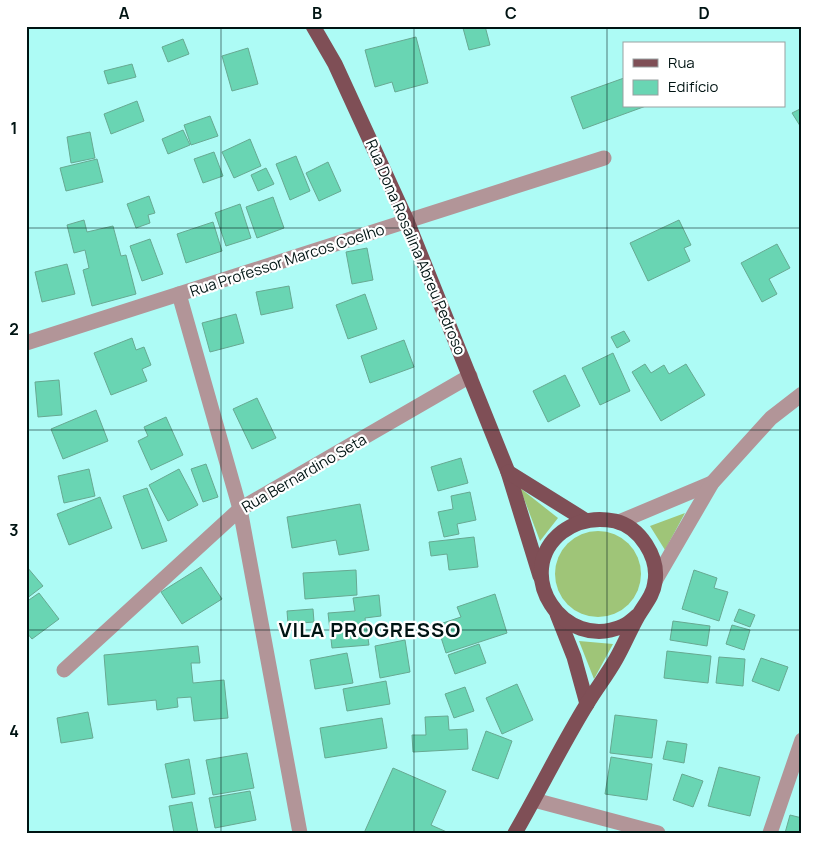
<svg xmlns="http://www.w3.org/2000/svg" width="828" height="859" viewBox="0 0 828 859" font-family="Manrope,sans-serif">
<rect width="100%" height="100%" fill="#adfbf5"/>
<g fill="#9fc578">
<polygon points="520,488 558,518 540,541"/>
<polygon points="685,513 665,550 650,526"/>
<circle cx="598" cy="574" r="43"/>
<polygon points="579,641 613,644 594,679"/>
</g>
<g fill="#69d5b3" stroke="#67a992">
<polygon points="472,26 485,26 490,45 469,50 463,28"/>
<polygon points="416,37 428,83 395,92 392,82 375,87 365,50"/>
<polygon points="183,39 189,54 168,62 162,47"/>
<polygon points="248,48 258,84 232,91 222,56"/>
<polygon points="132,64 136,77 108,84 104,71"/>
<polygon points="624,78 624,106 646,106 583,129 571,97"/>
<polygon points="137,101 144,121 111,134 104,114"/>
<polygon points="802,108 802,129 792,113"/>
<polygon points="210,116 218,136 191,145 184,125"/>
<polygon points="183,130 190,145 168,154 162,139"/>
<polygon points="90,132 95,158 71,163 67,137"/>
<polygon points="250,139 261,166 234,178 222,152"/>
<polygon points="214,152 223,176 203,183 194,159"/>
<polygon points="296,156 310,191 290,200 276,164"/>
<polygon points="97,159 103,182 66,191 60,168"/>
<polygon points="328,162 341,191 319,201 306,173"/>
<polygon points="266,168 274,184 258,191 251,175"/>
<polygon points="149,196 155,213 148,215 150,223 136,228 127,204"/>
<polygon points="273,197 284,228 257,238 246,207"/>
<polygon points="240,204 251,238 226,246 215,213"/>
<polygon points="84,220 87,232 113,226 121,256 126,255 136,294 92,306 83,270 89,268 85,250 74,253 67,225"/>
<polygon points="679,220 691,245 684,248 690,261 648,281 630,243"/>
<polygon points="213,222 222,251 186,263 177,234"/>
<polygon points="150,239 163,274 142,281 130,246"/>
<polygon points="777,244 790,268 769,279 777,294 762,302 741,263"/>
<polygon points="367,248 373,280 352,284 346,252"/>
<polygon points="67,264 75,294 42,302 35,272"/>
<polygon points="289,286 293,308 261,315 256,292"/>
<polygon points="365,294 377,329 348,339 336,305"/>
<polygon points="236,314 244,343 210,352 202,323"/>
<polygon points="624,331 630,341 617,348 611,337"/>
<polygon points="132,338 136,350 144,347 151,365 142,369 147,381 111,395 94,353"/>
<polygon points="404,340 414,367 370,383 361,356"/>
<polygon points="613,353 630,391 600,405 582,368"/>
<polygon points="645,364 651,373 664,365 669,374 686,364 705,395 661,421 632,372"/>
<polygon points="565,375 580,406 548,422 533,391"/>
<polygon points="59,380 62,415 38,417 35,382"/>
<polygon points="257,398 276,438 252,449 233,409"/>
<polygon points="96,410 108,441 63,459 51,429"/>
<polygon points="166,417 183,455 151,470 138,441 148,436 144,427"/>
<polygon points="461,458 468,483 438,491 431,467"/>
<polygon points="206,464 218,497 203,502 191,469"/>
<polygon points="89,469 95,496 64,503 58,476"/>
<polygon points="179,469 198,505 168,521 149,485"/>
<polygon points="147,488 167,541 142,549 123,496"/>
<polygon points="470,492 476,520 457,524 459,534 444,537 438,512 453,509 451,496"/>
<polygon points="100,497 112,528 69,545 57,514"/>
<polygon points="360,504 369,550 339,555 336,540 292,548 287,517"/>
<polygon points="474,537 478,567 449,570 447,554 431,556 429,542"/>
<polygon points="27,567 43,586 26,599 26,568"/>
<polygon points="201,567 222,599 182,624 161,592"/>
<polygon points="356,570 357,595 305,599 303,573"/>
<polygon points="694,570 717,578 714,588 728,592 719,621 682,609"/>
<polygon points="39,593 59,619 32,639 26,632 26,620 28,619 26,617 26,602"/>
<polygon points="495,594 507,633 446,653 437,625 461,617 457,607"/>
<polygon points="379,595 381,616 365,618 369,645 332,648 328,613 355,611 353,598"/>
<polygon points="313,609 314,622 288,624 287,611"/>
<polygon points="739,609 755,615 750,627 734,621"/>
<polygon points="673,621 710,626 707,646 670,640"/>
<polygon points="732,625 750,630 744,650 726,644"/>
<polygon points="405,640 410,672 380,678 375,646"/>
<polygon points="479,644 486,663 455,674 448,655"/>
<polygon points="198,646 200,663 191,663 193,683 224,680 228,718 194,721 191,697 177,698 178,707 157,710 156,700 108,705 104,655"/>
<polygon points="667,651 711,656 708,683 664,678"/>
<polygon points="347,653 353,683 315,689 310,660"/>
<polygon points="719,657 745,659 743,686 716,683"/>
<polygon points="761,658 788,667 779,691 752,681"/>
<polygon points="386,681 390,704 347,711 343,689"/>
<polygon points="517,684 533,720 502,734 486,698"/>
<polygon points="465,687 474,711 454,718 445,694"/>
<polygon points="88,712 93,738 61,743 57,718"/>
<polygon points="615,715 657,720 652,758 610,753"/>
<polygon points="448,716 449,730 467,729 468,749 413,752 412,735 426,735 425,717"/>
<polygon points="382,718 387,748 325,758 320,728"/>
<polygon points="486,731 512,741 498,779 472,770"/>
<polygon points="667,741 687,744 684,763 663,759"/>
<polygon points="247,753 254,788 213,795 206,760"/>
<polygon points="611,757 652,764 647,800 605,794"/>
<polygon points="189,759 195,794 172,798 165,764"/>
<polygon points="719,767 760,777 750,816 708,806"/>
<polygon points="393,768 446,791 431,825 449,833 364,833"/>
<polygon points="682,774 703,781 693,807 673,800"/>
<polygon points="250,791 256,820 215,828 209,798"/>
<polygon points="192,802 198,833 174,833 169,806"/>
<polygon points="790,815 802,818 802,833 785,833"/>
</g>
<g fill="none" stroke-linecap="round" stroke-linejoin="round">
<g stroke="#b29598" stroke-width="15">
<polyline points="179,294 240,509 300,833"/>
<polyline points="26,343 604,158"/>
<polyline points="619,522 712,483"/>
<polyline points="655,581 712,483 771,418 802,394"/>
<polyline points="64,670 240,509 470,376"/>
<polyline points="534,800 658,833"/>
<polyline points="770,833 802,740"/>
</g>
<g stroke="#7f4f56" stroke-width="15">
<polyline points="313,26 335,64 407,221 508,472 540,576"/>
<polyline points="508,472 585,520"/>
<polyline points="557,614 574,657 587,704"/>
<path d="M515,833C540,790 561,746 587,704C596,689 607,675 616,659C624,645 630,630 638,616C645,604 653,596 655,582C659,557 640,527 615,521C595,517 578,520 562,532C511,572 563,653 623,626C628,624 633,619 638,615"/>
</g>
</g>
<path fill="none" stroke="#001413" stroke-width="1" stroke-opacity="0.55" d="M221,26V833M414,26V833M607,26V833M26,228H802M26,430H802M26,630H802"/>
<g text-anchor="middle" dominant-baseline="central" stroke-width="4.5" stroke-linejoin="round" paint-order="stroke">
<g font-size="15" fill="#001413" stroke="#fff">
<text transform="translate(416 247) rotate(67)">Rua Dona Rosalina Abreu Pedroso</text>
<text transform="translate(287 260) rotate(-18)">Rua Professor Marcos Coelho</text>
<text transform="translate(304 473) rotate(-30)">Rua Bernardino Seta</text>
</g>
<g font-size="20" font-weight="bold" letter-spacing="1" fill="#001413" stroke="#fff">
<text x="370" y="629">VILA PROGRESSO</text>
</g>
</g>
<rect width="828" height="859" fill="none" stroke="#ffffff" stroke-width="55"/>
<rect x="623" y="42" width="162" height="65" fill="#ffffff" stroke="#99a1a1"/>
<rect x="633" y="59" width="25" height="8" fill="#7f4f56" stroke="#99a1a1"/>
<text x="668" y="68" font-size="15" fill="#001413">Rua</text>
<rect x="633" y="80" width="25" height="15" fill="#69d5b3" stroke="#99a1a1"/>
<text x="668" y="92" font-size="15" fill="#001413">Edifício</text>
<rect x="28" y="28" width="772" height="804" fill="none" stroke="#001413" stroke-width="2"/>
<g font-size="16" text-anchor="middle" font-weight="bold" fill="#001413">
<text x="124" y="19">A</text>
<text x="317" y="19">B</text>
<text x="511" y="19">C</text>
<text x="704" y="19">D</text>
<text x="14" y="134">1</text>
<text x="14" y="335">2</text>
<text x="14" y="536">3</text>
<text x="14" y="737">4</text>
</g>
</svg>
